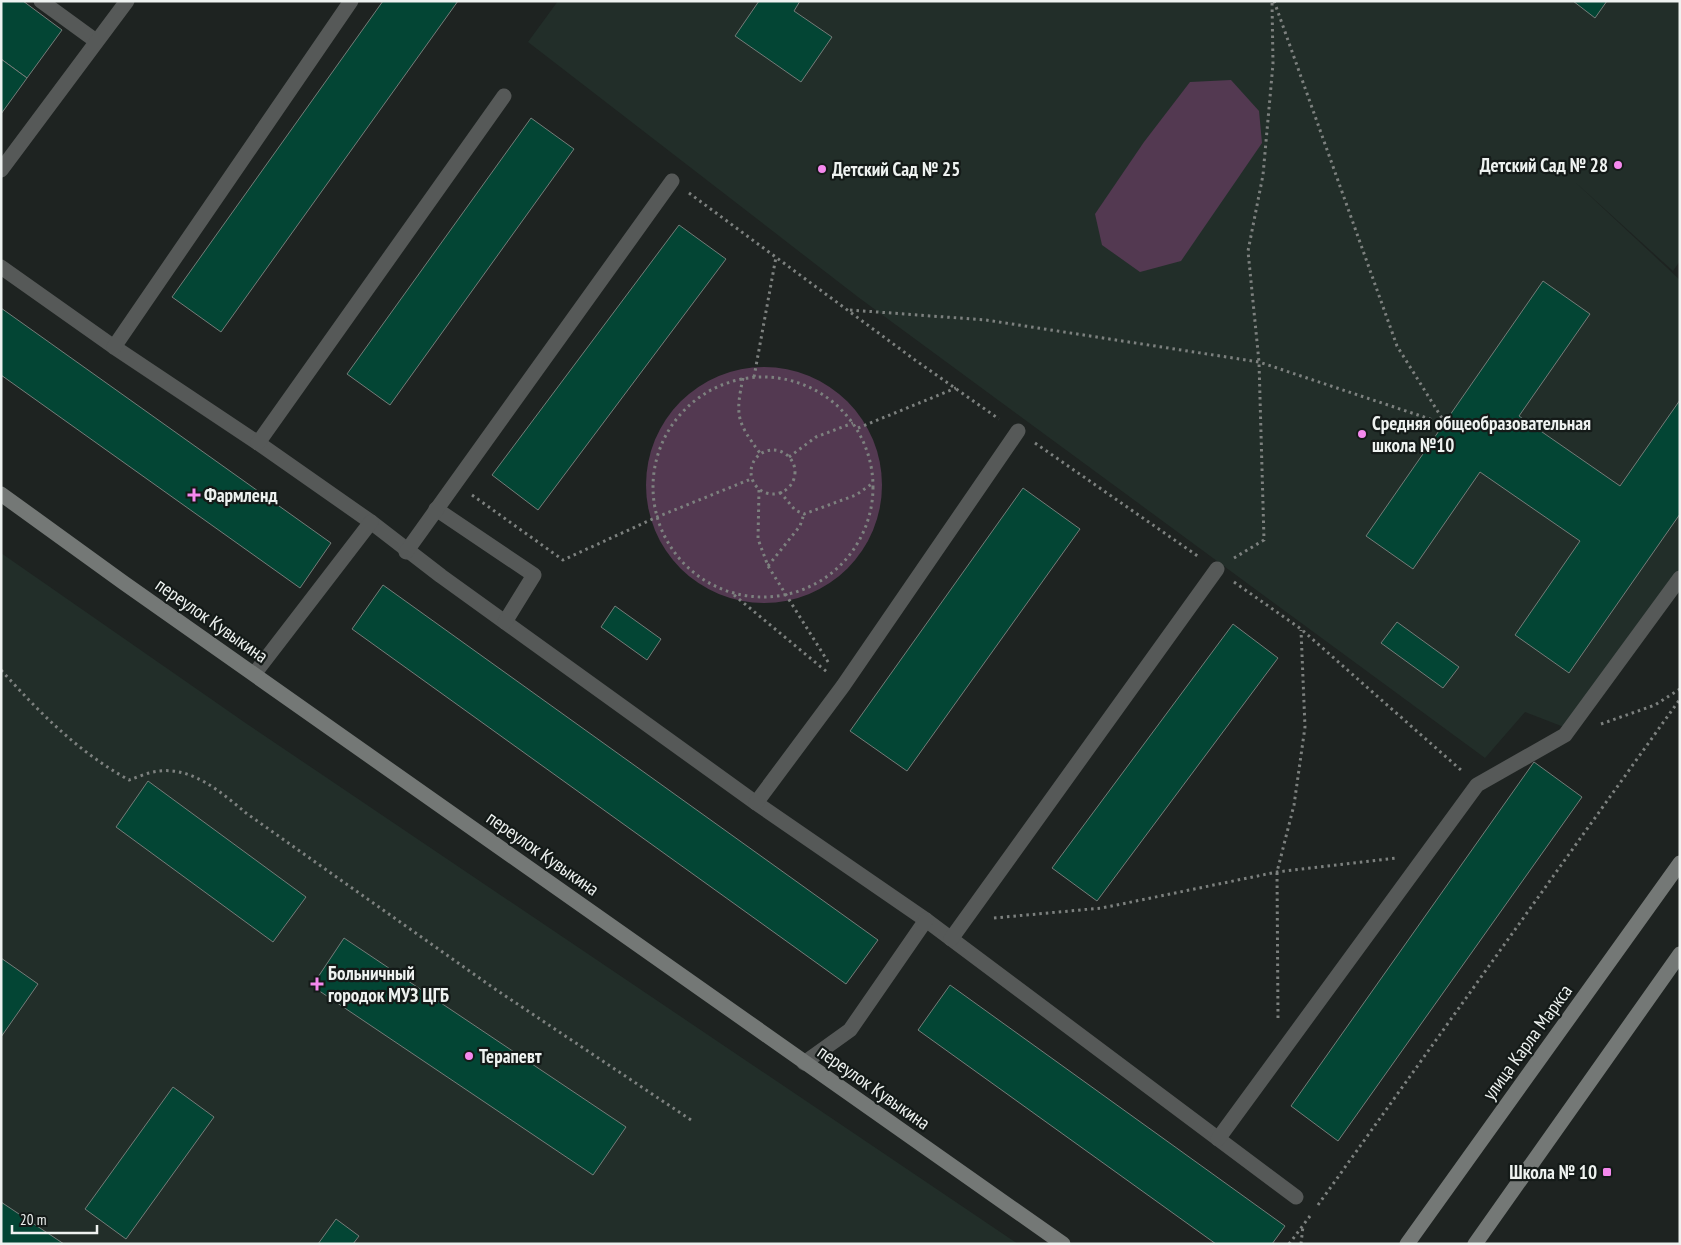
<svg xmlns="http://www.w3.org/2000/svg" width="1681" height="1245" viewBox="0 0 1681 1245" font-family="'PT Sans Narrow',sans-serif">
<rect width="100%" height="100%" fill="#1e2321"/>
<g fill="#222e29">
<polygon points="558,1 1680,1 1680,261 1673,271 1574,181 1680,280 1680,571 1569,729 1525,712 1485,758 858,297 528,42"/>
<polygon points="1,553 247,724 1018,1244 1,1244"/>
</g>
<g fill="#533951">
<polygon points="1231,80 1259,111 1262,143 1181,261 1140,272 1102,245 1095,214 1144,142 1190,82"/>
<circle cx="764" cy="485" r="118"/>
</g>
<g fill="#034534" stroke="#757c79">
<polygon points="1,1 23,1 62,30 27,78 1,59"/>
<polygon points="383,1 458,1 221,332 172,297"/>
<polygon points="759,1 800,1 794,11 832,37 801,82 735,36"/>
<polygon points="1573,1 1607,1 1595,18"/>
<polygon points="1,59 27,78 1,114"/>
<polygon points="531,118 574,149 390,405 347,374"/>
<polygon points="679,225 726,259 538,510 492,475"/>
<polygon points="1543,281 1590,314 1519,416 1620,486 1680,400 1680,514 1569,673 1515,635 1580,541 1480,472 1413,569 1366,536"/>
<polygon points="1,308 331,543 300,588 1,375"/>
<polygon points="1023,488 1080,529 907,771 850,731"/>
<polygon points="383,585 878,940 846,984 352,629"/>
<polygon points="615,606 661,639 647,660 601,627"/>
<polygon points="1397,622 1459,667 1443,688 1381,643"/>
<polygon points="1233,624 1278,658 1097,901 1052,868"/>
<polygon points="1534,762 1582,797 1338,1141 1291,1106"/>
<polygon points="148,781 306,897 273,942 116,827"/>
<polygon points="344,938 626,1127 593,1175 312,986"/>
<polygon points="1,958 38,984 1,1037"/>
<polygon points="950,985 1285,1226 1272,1244 1216,1244 918,1030"/>
<polygon points="173,1087 214,1117 126,1239 85,1209"/>
<polygon points="1,1202 64,1244 1,1244"/>
<polygon points="336,1219 359,1236 353,1244 318,1244"/>
</g>
<g fill="none" stroke-linecap="round" stroke-linejoin="round">
<g stroke="#7d817f" stroke-width="3" stroke-dasharray="2.5 4" stroke-linecap="butt">
<polyline points="1274,1 1397,346 1445,423"/>
<polyline points="689,193 915,360 999,419"/>
<polyline points="850,310 986,320 1259,362 1445,424"/>
<circle cx="763" cy="487" r="110"/>
<polyline points="754,377 776,257"/>
<path d="M743,378C735,416 737,422 760,453"/>
<polyline points="858,428 956,388"/>
<polyline points="1035,443 1199,557"/>
<circle cx="773" cy="472" r="22"/>
<polyline points="789,457 816,437 853,423"/>
<polyline points="759,490 758,539 768,566 830,665"/>
<polyline points="780,492 795,510 804,514 856,495 873,483"/>
<polyline points="472,495 563,560 657,517 751,479"/>
<polyline points="1234,558 1264,540 1259,362 1248,251 1263,175 1273,64 1272,1"/>
<polyline points="768,566 800,526 804,514"/>
<polyline points="1234,582 1301,629 1462,771"/>
<polyline points="734,595 827,672"/>
<path d="M1,670C41,714 77,751 129,780C138,777 149,772 159,771C193,767 222,793 246,813L492,987L694,1122"/>
<polyline points="1601,724 1655,705 1680,689"/>
<polyline points="994,918 1102,908 1277,872 1396,858"/>
<polyline points="1278,1018 1277,872 1294,805 1305,727 1301,630"/>
<polyline points="1318,1205 1680,699"/>
<polyline points="1289,1244 1310,1216"/>
<polyline points="1301,1244 1303,1226"/>
</g>
<g stroke="#565958" stroke-width="15">
<polyline points="41,1 96,41"/>
<polyline points="1,170 127,1"/>
<polyline points="1,267 114,347 258,443 371,522 441,576 756,803 926,920 1296,1197"/>
<polyline points="114,347 351,1"/>
<polyline points="258,443 504,96"/>
<polyline points="436,509 534,575 505,622"/>
<polyline points="406,552 672,181"/>
<polyline points="255,673 371,522"/>
<polyline points="756,803 843,686 1018,431"/>
<polyline points="951,939 1217,569"/>
<polyline points="804,1063 850,1030 926,920"/>
<polyline points="1218,1139 1477,785 1565,735 1680,578"/>
</g>
<g stroke="#747876" stroke-width="15">
<polyline points="1,494 124,583 1063,1244"/>
<polyline points="1407,1244 1680,863"/>
<polyline points="1475,1244 1680,954"/>
</g>
</g>
<g fill="#f589ee" stroke="#141a18" stroke-width="2">
<circle cx="1618" cy="165" r="5"/>
<circle cx="822" cy="169" r="5"/>
<circle cx="1362" cy="434" r="5"/>
<path d="M191.5 487.5h5v5h5v5h-5v5h-5v-5h-5v-5h5z"/>
<path d="M314.5 976.5h5v5h5v5h-5v5h-5v-5h-5v-5h5z"/>
<circle cx="469" cy="1056" r="5"/>
<rect x="1602" y="1167" width="10" height="10" rx="2.5"/>
</g>
<g text-anchor="middle" dominant-baseline="central" stroke-width="4.5" stroke-linejoin="round" paint-order="stroke">
<g font-size="19" font-weight="bold" fill="#eef2f0" stroke="#141a18" text-anchor="start">
<text x="1608" y="165" text-anchor="end">Детский Сад № 28</text>
<text x="832" y="169">Детский Сад № 25</text>
<text x="1372" y="423">Средняя общеобразовательная<tspan x="1372" dy="22">школа №10</tspan></text>
<text x="204" y="495">Фармленд</text>
<text x="328" y="973">Больничный<tspan x="328" dy="22">городок МУЗ ЦГБ</tspan></text>
<text x="479" y="1056">Терапевт</text>
<text x="1597" y="1172" text-anchor="end">Школа № 10</text>
</g>
<g font-size="19" fill="#eef2f0" stroke="#141a18">
<text transform="translate(212 620) rotate(35)">переулок Кувыкина</text>
<text transform="translate(543 853) rotate(35)">переулок Кувыкина</text>
<text transform="translate(1527 1042) rotate(-54)">улица Карла Маркса</text>
<text transform="translate(874 1087) rotate(35)">переулок Кувыкина</text>
</g>
</g>
<rect width="1681" height="1245" fill="none" stroke="#eef2f0" stroke-width="5"/>
<path d="M12 1225v8h85v-8" fill="none" stroke="#eef2f0" stroke-width="2.5"/>
<text x="20" y="1225" font-size="15" fill="#eef2f0" stroke="#141a18" stroke-width="4" paint-order="stroke">20 m</text>
</svg>
